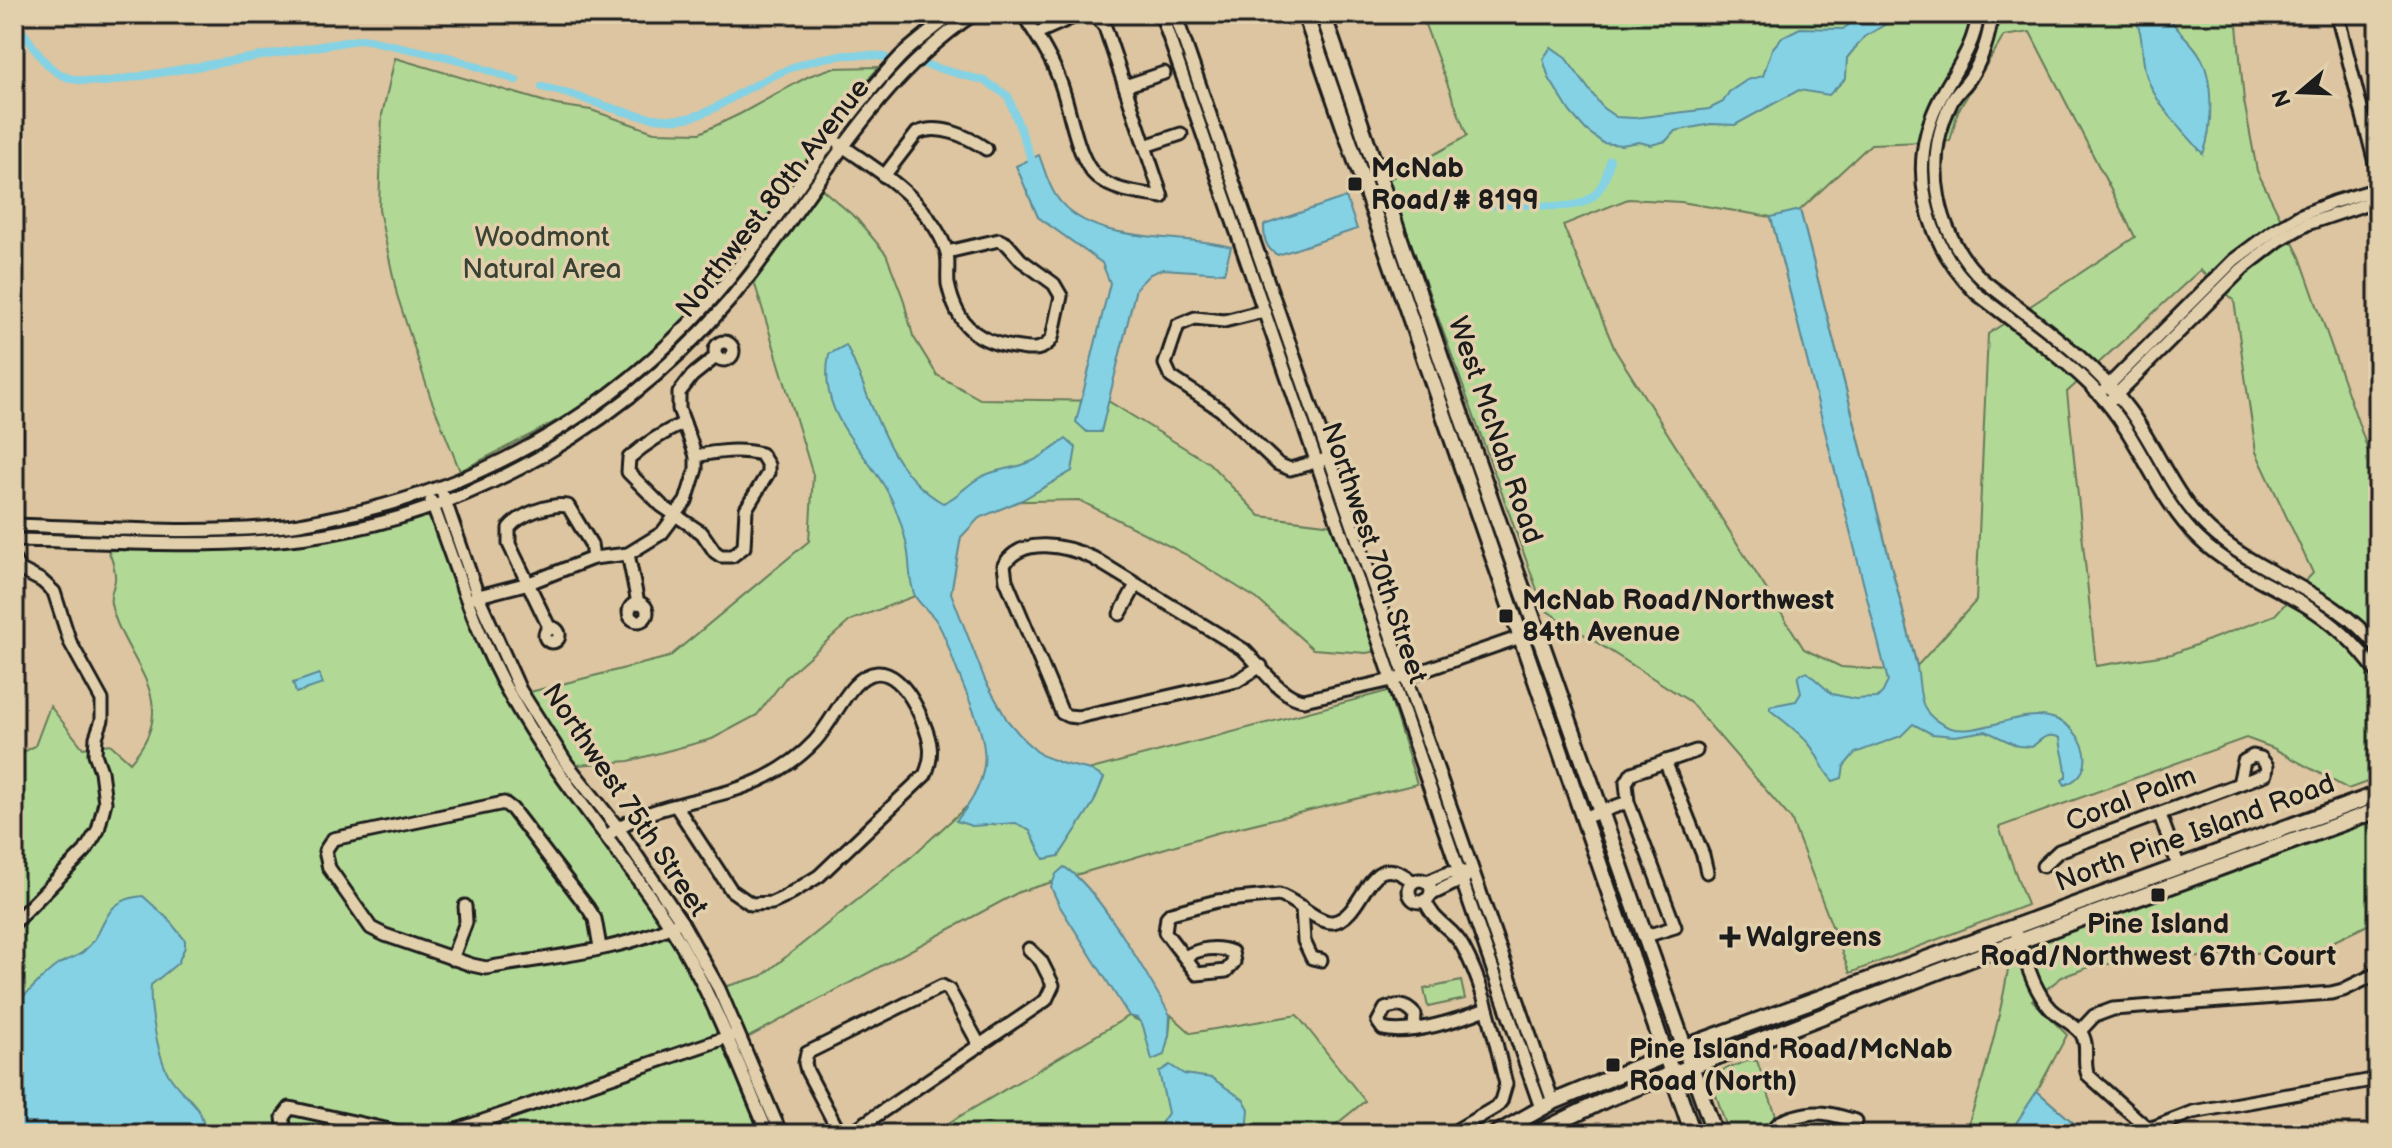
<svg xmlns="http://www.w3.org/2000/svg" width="2392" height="1148" viewBox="0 0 2392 1148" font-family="'Balsamiq Sans',sans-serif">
<rect width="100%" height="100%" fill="#dcc5a0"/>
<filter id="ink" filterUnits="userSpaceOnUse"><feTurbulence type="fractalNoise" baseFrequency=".0125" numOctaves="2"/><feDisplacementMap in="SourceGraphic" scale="16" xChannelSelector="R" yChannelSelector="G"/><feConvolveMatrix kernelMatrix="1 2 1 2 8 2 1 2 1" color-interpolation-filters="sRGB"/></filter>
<g filter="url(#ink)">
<g fill="#b1d995" stroke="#667a58" stroke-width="2" fill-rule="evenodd">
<path d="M1421,14H2236L2244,101L2257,171L2300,257L2378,479V778L2348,789L2273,748L2246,738L1999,827L2027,905L1850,973L1791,819L1689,701L1544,609L1388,180L1467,136ZM2030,32L2135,237L1988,334L1976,601L1917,666L1800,210L1871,144L1950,141L1958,111L2004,36ZM1628,199L1681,202L1771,217L1886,670L1841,667L1804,649L1615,350L1563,225ZM2200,270L2234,300L2256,452L2313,573L2275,615L2172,654L2096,666L2067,392Z"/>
<path d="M395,58L556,105L591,110L654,132L700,133L740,114L809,76L832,68L879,67C856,93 834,120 814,148C763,223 715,305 644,363C588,408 524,438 460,471L431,399L397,295L379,210L382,115Z"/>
<path d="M822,189L857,219L886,254L903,298L913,336L937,375L980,399L1108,401L1209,463L1260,516L1333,525L1378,651L1366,653L1313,649L1257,599L1185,554L1079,500L943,503L915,596L851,620L787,676L757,715L712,739L629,761L576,765L684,916L704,946L724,987L762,976L911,857L974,800L1388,691L1417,784L1216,833L1019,892L747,1038L789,1134H14V757L35,746L50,706L83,748L110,744L130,762C186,701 124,662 111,604C109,595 114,588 115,580C116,569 112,559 108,550C159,550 211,552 262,548C317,544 371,530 424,515L436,522L506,698L669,657L809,541L813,475L753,278Z"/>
<path d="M2378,819V920L2320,948L2095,965L2062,977L2032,1000L2067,1035L2037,1091L2086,1134H1965C1985,1077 2000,1019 2010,959L2043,942Z"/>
<polygon points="1461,981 1465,999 1428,1007 1424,989"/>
<polygon points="1171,1015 1191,1033 1297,1015 1365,1101 1324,1134 930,1134 1129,1016 1169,1035"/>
<polygon points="1750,1060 1757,1061 1776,1116 1772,1122 1729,1134 1712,1083 1717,1072"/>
</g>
<g fill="#85d2e4" stroke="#5b8994" stroke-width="2">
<polygon points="1863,14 1903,14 1864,37 1847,58 1846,78 1829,95 1799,90 1735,125 1711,124 1675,131 1666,141 1651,145 1639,142 1621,145 1603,143 1586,130 1570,112 1549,78 1543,59 1551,47 1564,56 1603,108 1616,117 1634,118 1709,109 1723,102 1729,92 1747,80 1763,76 1772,49 1782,37 1800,28 1843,29"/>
<path d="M2133,14H2167C2175,30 2190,39 2199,54C2214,77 2213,129 2203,154C2182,128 2156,107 2146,74C2140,53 2145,34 2133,14Z"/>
<path d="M1039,155C1044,168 1048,184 1056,196C1090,247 1179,232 1231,247L1224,273L1163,269L1150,274L1136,288L1101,432H1087L1076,422L1110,283L1102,263L1038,217L1016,166Z"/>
<path d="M1346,197L1357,229L1278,255C1265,249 1264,238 1264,225Z"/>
<path d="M1800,210L1917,667C1922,696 1916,713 1948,727C1978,739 2022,705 2058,720C2085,732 2100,772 2065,785L2062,780L2066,777C2067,764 2061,752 2060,738C2048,732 2041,739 2032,747L2018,746L1986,731L1955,736L1932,734L1913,724L1901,736L1855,753L1844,766L1842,778L1833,781C1822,770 1819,756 1809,744C1798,731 1783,721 1770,710V706L1796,701L1801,693L1798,679L1800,674L1807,672L1832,694L1855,699L1877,698L1883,692L1888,681L1771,217Z"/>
<path d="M846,345C874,401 884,470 943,503C960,496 965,486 979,478C992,470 1008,469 1022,465C1039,460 1052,449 1066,439L1076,448L1072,471L1022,500L979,518L961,537L951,593L985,680L1007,720L1025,741L1041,755L1064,764L1091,770L1104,778L1094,802L1059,856L1044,859L1030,831L1016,823L972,826L956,821C1003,766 983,735 959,675C951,657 946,634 935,619C929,611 919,604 915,596C909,584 910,566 908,553C905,532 895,503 883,484C856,440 818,412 829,354Z"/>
<polygon points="319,674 323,684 296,693 293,683"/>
<path d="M1064,867C1097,885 1150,980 1170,1015L1169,1035L1164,1055L1152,1060L1143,1026L1137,1018L1129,1016L1059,905L1051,887L1056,874Z"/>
<path d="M143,896L168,919L185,940V947L178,963L151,985C149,1006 158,1059 170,1077C187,1102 201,1100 206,1134H14V1003C30,994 40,977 56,966C64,960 75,958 83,952C110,930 98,900 143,896Z"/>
<polygon points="1170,1065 1184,1074 1212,1078 1244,1100 1249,1109 1247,1134 1131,1134 1160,1125 1168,1113 1159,1072"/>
<polygon points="2037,1091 2086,1134 2009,1134"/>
</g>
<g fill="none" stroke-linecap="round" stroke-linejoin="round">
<g stroke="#85d2e4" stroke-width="8">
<path d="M14,25C24,31 28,39 35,49C55,79 71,81 105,82L363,39L452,58L516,80"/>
<polyline points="926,65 985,81 1008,96 1034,166"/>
<path d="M542,87C586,96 634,122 679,119C701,118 722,104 740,93C788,66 829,48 885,57"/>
<path d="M1488,206C1503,205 1519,204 1534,205C1575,209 1602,207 1610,160"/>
</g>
<g stroke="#1c1c1c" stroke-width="17">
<g id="minor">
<path d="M1023,14C1036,35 1050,55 1059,79C1070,104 1076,160 1097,177C1115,192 1140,193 1162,197L1105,27L1098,18L1085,14"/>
<polyline points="1161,14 1541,1108"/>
<polyline points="1175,14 1553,1102"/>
<path d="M1978,14C1974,48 1956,68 1941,97C1905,164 1924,241 1976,293C2017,325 2063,356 2099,394C2140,437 2156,498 2199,539C2229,568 2268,583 2303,604C2334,622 2357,644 2378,674"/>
<path d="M1992,14C1989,38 1983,58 1970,78C1964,87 1955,94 1951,103C1922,162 1936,236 1984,281C2033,320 2091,358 2129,410C2158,449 2173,496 2210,530C2261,577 2334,591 2378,648"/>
<polyline points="2337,14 2378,175"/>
<polyline points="1037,33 1080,14"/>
<polyline points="1125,86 1164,73"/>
<path d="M840,144C866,163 897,181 918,205C929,217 943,237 947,253C949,263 947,274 948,284C957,327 978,343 1020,348C1033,350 1044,351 1052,338L1061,296L1054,284L1021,260L1007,244L999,240L947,252"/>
<polyline points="1145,146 1181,134"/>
<path d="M884,176L917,133C939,123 967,136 986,149"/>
<polyline points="14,242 17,285 14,526"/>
<polyline points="1264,311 1224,321 1195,318 1178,325 1165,364 1171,377 1221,410 1278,464 1290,469 1323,460"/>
<circle cx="724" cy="351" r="9"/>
<polyline points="2106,388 2234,260 2273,231 2301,215 2334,202 2378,189"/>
<polyline points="2113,398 2242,269 2279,240 2307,224 2378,200"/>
<path d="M684,423C664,432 645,444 629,458L628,472L662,506L702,533L715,552L721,556H732L744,547L746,509L768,473V465L761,454C741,449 716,451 696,456"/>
<polyline points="443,495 478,596 520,690 567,764 618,828 681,921 719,989 781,1134"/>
<path d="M431,501C456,566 476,636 511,697C556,778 619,848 670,926C711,990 738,1064 768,1134"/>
<path d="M14,525C104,528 196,535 285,526C311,523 337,516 362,511C507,476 633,396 728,280C788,207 835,125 901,56C917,41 935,28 952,14"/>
<path d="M14,540C102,541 192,548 280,540C465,524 639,419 751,274C821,183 877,79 974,14"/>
<polyline points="628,554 638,603"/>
<polyline points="14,560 19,569 42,581 54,592 70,642 102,700 102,720 96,737 95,754 101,771 105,802 98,830 85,851 14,923"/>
<polyline points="475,597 529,583 593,558 628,554 662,533 686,501 696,469 696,456 679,409 679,393 692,376 717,356"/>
<circle cx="638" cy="612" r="9"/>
<polyline points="1120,614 1136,585"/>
<circle cx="552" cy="635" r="7"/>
<path d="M550,629L509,544V528C520,514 551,503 568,506L591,544L593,558"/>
<path d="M1261,666L1237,681L1078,717L1068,716L1062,713L1006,580L1004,565C1022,535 1067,546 1093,558L1244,650C1261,666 1281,698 1304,700L1405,677L1538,631"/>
<polyline points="1665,761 1703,855 1707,872"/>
<polyline points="2160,815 2179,867"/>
<polyline points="1583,818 1628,802"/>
<path d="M607,836C653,799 715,804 766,777C784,768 801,756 815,741C830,724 839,703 854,686C887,651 912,695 923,722C931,741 934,755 925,775L819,876L783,898L772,903L751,904L731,890L676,806"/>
<polyline points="2043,866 2059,851 2266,774 2267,766 2261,758 2253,756 2244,761 2239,784"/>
<circle cx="1420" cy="891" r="11"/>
<polyline points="1427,882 1448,873 1464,872"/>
<polyline points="1430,895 1465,878"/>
<path d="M1425,900C1434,924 1452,926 1463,947C1486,989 1494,1038 1506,1084L1501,1101L1496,1107L1450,1134"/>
<polyline points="1302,907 1304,941 1312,958 1321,960"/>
<polyline points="1646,936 1675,927 1628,802 1626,783 1632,773 1696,751"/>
<path d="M2017,936C2027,962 2032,988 2051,1009C2060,1018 2073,1023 2081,1033C2090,1046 2082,1061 2088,1075L2144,1125L2152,1128L2193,1112L2378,1079"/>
<path d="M600,947L595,919L588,908L512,809L504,803L333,839L325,851L329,868L371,928L385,935L472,965L486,968C547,957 628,951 681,921"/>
<path d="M1185,957C1199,948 1217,946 1232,952L1234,962L1226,971L1197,974L1165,932L1167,917L1171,913L1217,901L1279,895C1295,899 1318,924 1333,922C1366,917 1367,842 1413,882"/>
<polyline points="452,959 466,922 465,906"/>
<path d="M1414,1029L1415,1015C1405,1004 1398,1004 1385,1009L1378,1022L1383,1029C1410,1036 1461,1019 1486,1009"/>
<polyline points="2080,1031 2094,1016 2113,1009 2331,993 2343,990 2378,973"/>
<polyline points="285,1134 283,1117 290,1108 408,1134"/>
<polyline points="445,1134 731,1036"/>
<polyline points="840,1134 807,1071 805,1063 807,1053 942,986 949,990 980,1046"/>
<polyline points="849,1134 1046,1000 1053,985 1041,961 1029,949"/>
<path d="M1765,1134L1773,1131C1777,1122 1784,1120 1793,1117C1819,1109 1832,1114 1856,1121"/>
</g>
</g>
<g stroke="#1c1c1c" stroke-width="20">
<g id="major">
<polyline points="1305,14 1693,1134"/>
<polyline points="1323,14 1445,370 1715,1134"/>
<polyline points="1496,1134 1553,1102 1685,1047 2378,794"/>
<polyline points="1535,1134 1607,1099 1984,954 2378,810"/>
</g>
</g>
<use href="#minor" stroke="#e2d0ad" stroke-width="11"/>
<use href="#major" stroke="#e2d0ad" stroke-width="14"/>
</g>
</g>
<g fill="#1c1c1c" stroke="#e2d0ad" stroke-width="3">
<rect x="1347" y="176" width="16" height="16" rx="4"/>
<rect x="1498" y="608" width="16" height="16" rx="4"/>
<rect x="2150" y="887" width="16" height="16" rx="4"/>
<path d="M1726 925h8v8h8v8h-8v8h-8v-8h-8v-8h8z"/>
<rect x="1605" y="1057" width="16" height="16" rx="4"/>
</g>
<g text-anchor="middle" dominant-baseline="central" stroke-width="7" stroke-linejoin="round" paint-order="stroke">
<g font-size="28" font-weight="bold" fill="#1c1c1c" stroke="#e2d0ad" text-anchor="start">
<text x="1371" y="168">McNab<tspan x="1371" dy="32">Road/# 8199</tspan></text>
<text x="1522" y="600">McNab Road/Northwest<tspan x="1522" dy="32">84th Avenue</tspan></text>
<text x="2158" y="924" text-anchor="middle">Pine Island<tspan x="2158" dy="32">Road/Northwest 67th Court</tspan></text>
<text x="1746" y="937">Walgreens</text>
<text x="1629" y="1049">Pine Island Road/McNab<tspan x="1629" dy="32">Road (North)</tspan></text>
</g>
<g font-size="28" fill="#1c1c1c" stroke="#e2d0ad">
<text transform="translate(773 198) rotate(-52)">Northwest 80th Avenue</text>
<text transform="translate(1495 430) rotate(71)">West McNab Road</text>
<text transform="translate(1374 553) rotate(71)">Northwest 70th Street</text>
<text transform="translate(2131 799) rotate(-21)">Coral Palm</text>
<text transform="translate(625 800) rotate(56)">Northwest 75th Street</text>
<text transform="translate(2195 833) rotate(-20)">North Pine Island Road</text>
</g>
<g font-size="28" fill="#3a4234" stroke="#e2d0ad">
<text x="542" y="237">Woodmont<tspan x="542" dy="32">Natural Area</tspan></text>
</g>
</g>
<rect width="2392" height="1148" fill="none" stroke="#e2d0ad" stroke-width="48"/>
<rect x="24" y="24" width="2344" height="1100" fill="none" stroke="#1c1c1c" stroke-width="3" filter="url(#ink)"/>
<g transform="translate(2300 92) rotate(251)" stroke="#e2d0ad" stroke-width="6" paint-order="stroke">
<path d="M0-6L14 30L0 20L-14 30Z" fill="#1c1c1c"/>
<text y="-12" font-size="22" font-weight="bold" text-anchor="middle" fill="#1c1c1c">N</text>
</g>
</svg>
